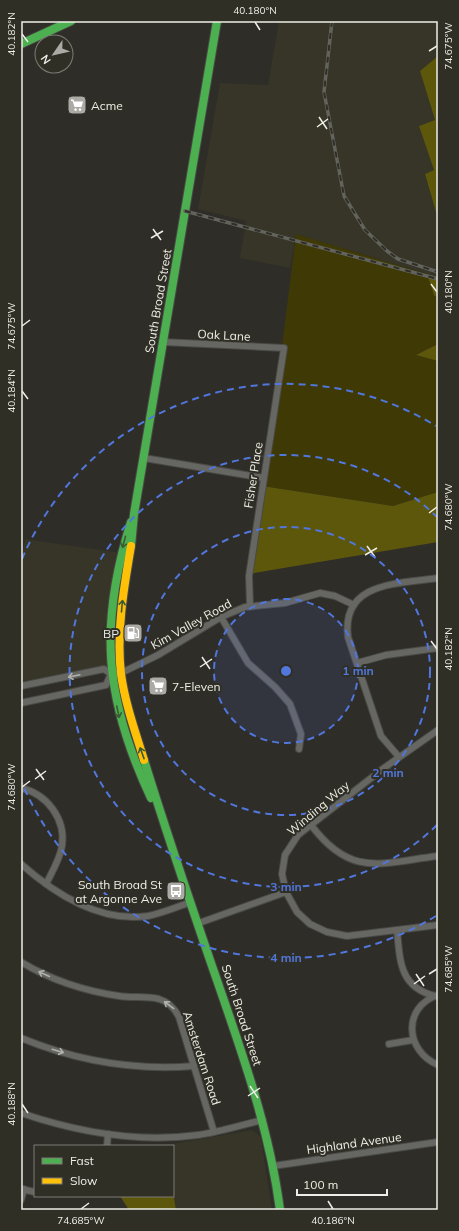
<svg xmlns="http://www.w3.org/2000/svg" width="459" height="1231" viewBox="0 0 459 1231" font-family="Mulish,sans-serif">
<rect width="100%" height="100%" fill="#2e2d28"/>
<g fill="#373527">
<polygon points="279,21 438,21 438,56 420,71 435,121 419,126 434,170 425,174 438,219 438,277 296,234 290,268 240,258 246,221 198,209 220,83 268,85"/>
<polygon points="25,539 121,553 116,571 111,674 104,669 21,686 21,561"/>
<polygon points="252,1130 261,1137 272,1210 176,1210 173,1188 173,1146 167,1145"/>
</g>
<polygon fill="#3f3a05" points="296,234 427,274 434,294 438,298 438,344 416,355 438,361 438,492 393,506 262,486 277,387"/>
<g fill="#5d570c">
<polygon points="438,56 438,219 425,174 434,170 419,126 435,120 420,71"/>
<polygon points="427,274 438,277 438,298 434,295"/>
<polygon points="438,344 438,361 416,355"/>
<polygon points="262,486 393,506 438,492 438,542 248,574"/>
<polygon points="173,1191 176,1210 129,1210 120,1196 173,1196"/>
</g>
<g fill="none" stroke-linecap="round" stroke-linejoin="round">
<g stroke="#494945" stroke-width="8">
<g id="street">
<polyline points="163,342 284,348 249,576 250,606"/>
<polyline points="144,458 264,478"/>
<polyline points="221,617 248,663 275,687 290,704 301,734 299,749"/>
<polyline points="357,663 386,655 438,648"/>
<polyline points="111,674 121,673 158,655 221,617 245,607 285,603 320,593 335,596 354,605"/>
<polyline points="21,686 104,669 111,674"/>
<polyline points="21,703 106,685 111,674"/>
<polyline points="438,730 384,768 298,835 285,855 282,874 286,892 297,912 310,924 327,932 347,936 438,925"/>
<path d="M399,757L381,736L348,637C341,581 399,584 438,578"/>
<path d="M21,788C47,794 66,819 62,846C60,859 52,872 46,884"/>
<path d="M311,825C351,878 380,863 438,856"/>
<path d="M21,864C55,894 100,923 148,916C163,913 177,907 191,902"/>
<polyline points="199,923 286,892"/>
<path d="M397,930C400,960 399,987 435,996"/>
<path d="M21,962C51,980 85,991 119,996C132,998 146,996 159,999C169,1002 175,1009 179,1017L214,1132"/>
<path d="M438,995C402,1007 405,1051 438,1065"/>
<path d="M21,1038C77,1061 133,1071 194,1066"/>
<polyline points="389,1044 413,1040"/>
<path d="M21,1113C77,1132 139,1143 198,1135C220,1132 241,1125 263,1120"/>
<polyline points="107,1146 108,1134"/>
<polyline points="273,1166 438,1142"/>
<polyline points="21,1189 35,1192"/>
<polyline points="21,1200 24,1189"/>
</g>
</g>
<g stroke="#494945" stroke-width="10">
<g id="fast">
<polyline points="21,44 71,21"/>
<path d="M131,522C98,626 105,700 151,798"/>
<polyline points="131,546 134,514 217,21"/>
<path d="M144,760C165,828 188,896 211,963C239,1044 269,1125 280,1210"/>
</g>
</g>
<g stroke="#494945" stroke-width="10">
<path id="slow" d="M131,546C124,587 116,632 121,674C125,703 135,731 144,760"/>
</g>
<use href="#street" stroke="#666663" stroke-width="6"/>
<use href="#fast" stroke="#4caf50" stroke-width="8"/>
<use href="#slow" stroke="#ffc107" stroke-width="8"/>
<g stroke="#63635e" stroke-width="3.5">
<g id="rail">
<polyline points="332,21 324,92 344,196 365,230 387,251 398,259 438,272"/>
<polyline points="185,211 438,279"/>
</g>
</g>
<use href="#rail" stroke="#302f26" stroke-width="2" stroke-dasharray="6" stroke-linecap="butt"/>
</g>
<defs><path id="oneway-shaft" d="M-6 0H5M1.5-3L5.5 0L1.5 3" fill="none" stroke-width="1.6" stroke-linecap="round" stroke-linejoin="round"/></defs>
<g stroke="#3a5c35">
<use href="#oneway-shaft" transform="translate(124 542) rotate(105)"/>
<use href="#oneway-shaft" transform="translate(122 606) rotate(-85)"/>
<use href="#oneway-shaft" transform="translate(118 712) rotate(78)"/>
<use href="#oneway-shaft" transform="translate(142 753) rotate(-110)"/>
</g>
<g stroke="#b1b1ac">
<use href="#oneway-shaft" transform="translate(74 676) rotate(168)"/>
<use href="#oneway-shaft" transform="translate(44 974) rotate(-155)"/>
<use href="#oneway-shaft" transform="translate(169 1005) rotate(-143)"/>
<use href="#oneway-shaft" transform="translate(58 1051) rotate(17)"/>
</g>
<path fill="none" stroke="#eeeee8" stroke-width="1.5" d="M255,22L260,30M22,34L28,42M429,51L437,46M319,117L327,129M317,127L328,119M153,229L161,240M151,238L163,231M431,284L437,292M22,326L30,320M22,391L28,399M429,513L437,507M367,546L375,557M365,555L377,548M431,641L437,649M202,657L210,669M200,667L212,659M36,769L44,780M35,779L46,771M22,787L30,781M416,974L424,986M429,974L437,969M414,984L425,976M250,1086L258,1098M248,1096L260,1088M22,1104L28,1113M328,1201L333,1209M81,1209L89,1203"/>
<circle cx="286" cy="671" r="72" fill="#5176dc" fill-opacity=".12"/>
<g fill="none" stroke="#5176dc" stroke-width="2" stroke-dasharray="7 5">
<circle cx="286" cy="671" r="72"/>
<circle cx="286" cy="671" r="144"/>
<path d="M437 825A216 216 0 1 1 437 517"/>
<path d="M436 916A287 287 0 0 1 22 783M22 559A287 287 0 0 1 436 426"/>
</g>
<defs>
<g id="supermarket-square" transform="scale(1)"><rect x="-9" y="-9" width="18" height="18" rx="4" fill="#abaaa5" stroke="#302f26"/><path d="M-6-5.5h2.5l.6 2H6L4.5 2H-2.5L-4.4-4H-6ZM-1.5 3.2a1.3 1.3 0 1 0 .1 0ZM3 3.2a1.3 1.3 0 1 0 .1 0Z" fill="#fff"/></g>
<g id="fuel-square" transform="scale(1)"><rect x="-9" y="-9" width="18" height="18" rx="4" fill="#abaaa5" stroke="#302f26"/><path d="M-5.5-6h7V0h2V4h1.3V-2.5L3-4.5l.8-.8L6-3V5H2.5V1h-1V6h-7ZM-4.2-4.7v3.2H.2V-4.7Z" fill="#fff"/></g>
<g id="bus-square" transform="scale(1)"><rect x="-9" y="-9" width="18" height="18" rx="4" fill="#abaaa5" stroke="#302f26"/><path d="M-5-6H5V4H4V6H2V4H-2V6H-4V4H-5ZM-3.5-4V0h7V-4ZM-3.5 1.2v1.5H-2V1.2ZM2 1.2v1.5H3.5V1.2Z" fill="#fff"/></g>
</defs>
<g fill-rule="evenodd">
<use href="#supermarket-square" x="77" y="105"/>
<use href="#fuel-square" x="133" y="633"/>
<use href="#supermarket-square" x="158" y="686"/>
<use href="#bus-square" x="176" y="891"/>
</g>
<g text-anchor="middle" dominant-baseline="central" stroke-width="4" stroke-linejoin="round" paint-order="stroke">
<g font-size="12" fill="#eeeee8" stroke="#302f26" text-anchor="start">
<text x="91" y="105">Acme</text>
<text x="119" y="633" text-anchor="end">BP</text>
<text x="172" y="686">7-Eleven</text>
<text x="162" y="884" text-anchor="end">South Broad St<tspan x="162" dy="14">at Argonne Ave</tspan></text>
</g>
<g font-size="12" fill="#eeeee8" stroke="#302f26">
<text transform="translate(158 301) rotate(-80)">South Broad Street</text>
<text transform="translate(224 335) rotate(3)">Oak Lane</text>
<text transform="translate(253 475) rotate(-81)">Fisher Place</text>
<text transform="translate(191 624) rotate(-29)">Kim Valley Road</text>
<text transform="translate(318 808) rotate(-40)">Winding Way</text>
<text transform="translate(242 1015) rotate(72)">South Broad Street</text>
<text transform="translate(202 1058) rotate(72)">Amsterdam Road</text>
<text transform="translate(354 1143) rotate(-8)">Highland Avenue</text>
</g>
</g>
<circle cx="286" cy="671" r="6" fill="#5176dc" stroke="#302f26" stroke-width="2"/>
<g font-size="12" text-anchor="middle" font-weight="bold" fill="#5176dc" stroke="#302f26" stroke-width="4" stroke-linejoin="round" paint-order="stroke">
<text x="358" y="675">1 min</text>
<text x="388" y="777">2 min</text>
<text x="286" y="891">3 min</text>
<text x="286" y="962">4 min</text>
</g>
<rect width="459" height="1231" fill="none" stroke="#302f26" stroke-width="44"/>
<rect x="34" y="1145" width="140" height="52" fill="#302f26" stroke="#7c7b74"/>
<rect x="42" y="1158" width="20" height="6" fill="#4caf50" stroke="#7c7b74"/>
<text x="70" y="1165" font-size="12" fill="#eeeee8">Fast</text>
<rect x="42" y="1178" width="20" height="6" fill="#ffc107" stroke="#7c7b74"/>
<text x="70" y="1185" font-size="12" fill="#eeeee8">Slow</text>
<g transform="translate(54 54) rotate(236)"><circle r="19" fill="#302f26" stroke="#7c7b74"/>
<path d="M0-3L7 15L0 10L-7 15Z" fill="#abaaa5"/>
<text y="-6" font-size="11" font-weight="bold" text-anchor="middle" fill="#eeeee8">N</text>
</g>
<path d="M297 1189v6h90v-6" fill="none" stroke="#eeeee8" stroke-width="2"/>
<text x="303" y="1189" font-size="12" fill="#eeeee8" stroke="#302f26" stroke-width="3" paint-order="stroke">100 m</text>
<rect x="22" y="22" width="415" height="1187" fill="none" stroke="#eeeee8" stroke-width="1.5"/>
<g font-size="10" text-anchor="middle" fill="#eeeee8">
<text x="255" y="14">40.180°N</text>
<text transform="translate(11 34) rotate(-90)" y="4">40.182°N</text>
<text transform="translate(448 46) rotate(-90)" y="4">74.675°W</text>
<text transform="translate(448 292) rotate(-90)" y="4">40.180°N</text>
<text transform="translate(11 326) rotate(-90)" y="4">74.675°W</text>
<text transform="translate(11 391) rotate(-90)" y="4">40.184°N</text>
<text transform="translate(448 507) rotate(-90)" y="4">74.680°W</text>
<text transform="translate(448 649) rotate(-90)" y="4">40.182°N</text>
<text transform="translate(11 787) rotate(-90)" y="4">74.680°W</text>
<text transform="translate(448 969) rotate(-90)" y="4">74.685°W</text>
<text transform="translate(11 1104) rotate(-90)" y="4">40.188°N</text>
<text x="81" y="1224">74.685°W</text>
<text x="333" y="1224">40.186°N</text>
</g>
</svg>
